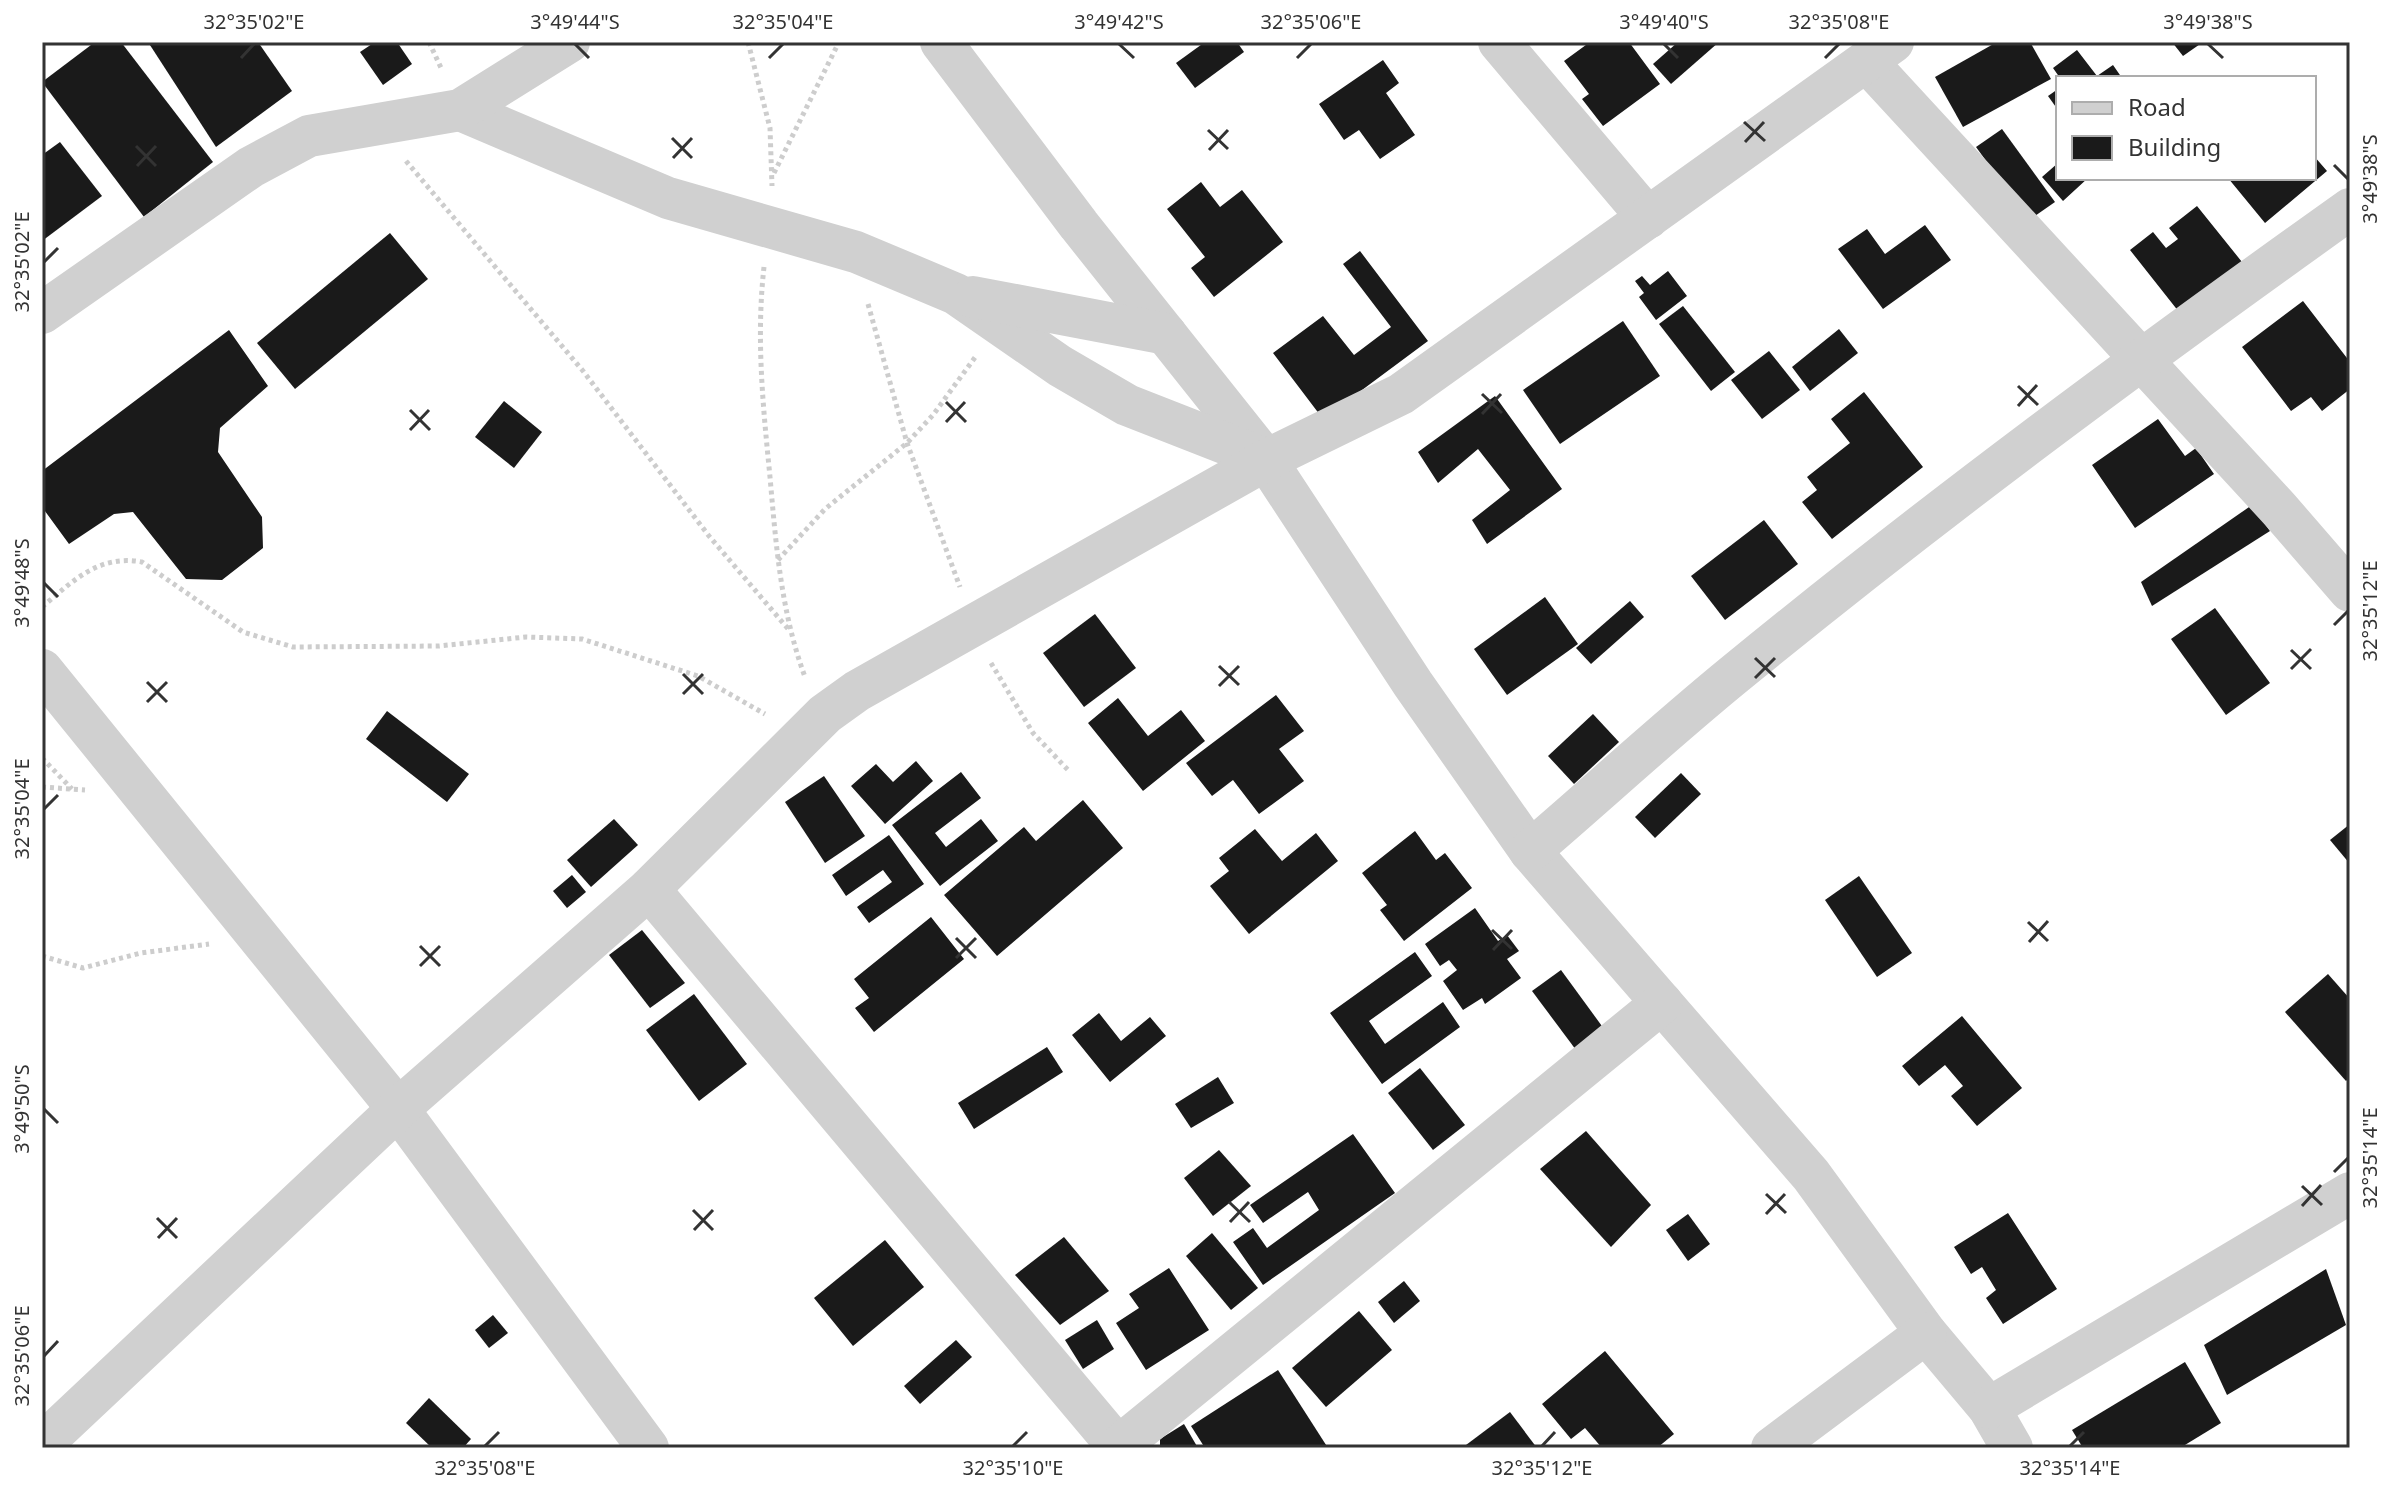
<svg xmlns="http://www.w3.org/2000/svg" width="2392" height="1490" viewBox="0 0 2392 1490" font-family="'Noto Sans',sans-serif">
<rect width="100%" height="100%" fill="#fff"/>
<g fill="#1a1a1a">
<polygon points="95,42 121,42 213,162 144,217 42,82"/>
<polygon points="148,42 258,42 292,91 216,147"/>
<polygon points="375,42 397,42 412,64 383,85 360,52"/>
<polygon points="1205,42 1237,42 1244,52 1195,88 1176,63"/>
<polygon points="1590,42 1629,42 1660,84 1603,126 1582,99 1589,94 1564,61"/>
<polygon points="1678,42 1719,42 1671,84 1653,64"/>
<polygon points="1997,42 2030,42 2051,79 1963,127 1935,77"/>
<polygon points="2172,42 2203,42 2183,56"/>
<polygon points="2077,50 2097,76 2113,65 2122,78 2060,78 2053,68"/>
<polygon points="1383,60 1399,83 1386,93 1415,135 1380,159 1359,130 1344,140 1319,104"/>
<polygon points="2058,89 2058,110 2048,96"/>
<polygon points="2002,129 2055,202 2029,220 1976,147"/>
<polygon points="60,142 102,196 42,241 42,155"/>
<polygon points="2314,156 2327,171 2265,223 2228,178 2314,178"/>
<polygon points="2058,163 2058,178 2088,178 2063,201 2042,177"/>
<polygon points="1201,182 1220,207 1242,190 1283,242 1214,297 1191,268 1205,257 1167,209"/>
<polygon points="2197,206 2242,262 2179,312 2130,250 2153,232 2166,248 2178,239 2169,228"/>
<polygon points="1925,225 1951,260 1883,309 1838,249 1867,229 1885,254"/>
<polygon points="390,233 428,279 295,389 257,343"/>
<polygon points="1360,251 1428,341 1323,419 1273,353 1323,316 1354,355 1391,327 1343,264"/>
<polygon points="1668,271 1687,296 1656,320 1639,297 1644,293 1635,281 1642,276 1650,285"/>
<polygon points="2303,301 2350,362 2350,389 2322,411 2311,397 2291,411 2242,347"/>
<polygon points="1683,306 1735,372 1711,391 1659,324"/>
<polygon points="1623,321 1660,376 1560,444 1523,390"/>
<polygon points="1839,329 1858,353 1810,391 1792,367"/>
<polygon points="229,330 268,386 220,428 218,452 262,517 263,548 222,580 186,579 133,512 114,514 69,544 42,507 42,471"/>
<polygon points="1769,351 1800,390 1762,419 1731,380"/>
<polygon points="1864,392 1923,467 1832,539 1802,502 1817,490 1807,477 1850,443 1831,419"/>
<polygon points="1495,396 1562,489 1487,544 1472,520 1510,490 1478,449 1438,483 1418,452"/>
<polygon points="504,401 542,432 514,468 475,437"/>
<polygon points="2158,419 2185,456 2196,448 2214,474 2135,528 2092,465"/>
<polygon points="2252,505 2270,531 2152,606 2141,582"/>
<polygon points="1764,520 1798,564 1725,620 1691,576"/>
<polygon points="1545,597 1578,644 1507,695 1474,649"/>
<polygon points="1630,601 1644,617 1591,664 1576,648"/>
<polygon points="2215,608 2270,683 2226,715 2171,639"/>
<polygon points="1095,614 1136,668 1084,707 1043,653"/>
<polygon points="1276,695 1304,731 1279,749 1304,781 1259,814 1233,780 1212,796 1186,763"/>
<polygon points="1118,698 1148,736 1181,710 1205,741 1143,791 1088,723"/>
<polygon points="387,711 469,774 447,802 366,739"/>
<polygon points="1593,714 1619,742 1574,784 1548,756"/>
<polygon points="916,761 933,781 885,824 851,786 876,764 893,782"/>
<polygon points="961,772 981,798 935,833 946,847 981,819 998,841 940,886 892,825"/>
<polygon points="1681,773 1701,794 1655,838 1635,817"/>
<polygon points="824,776 865,836 825,863 785,802"/>
<polygon points="1083,800 1123,848 997,956 944,895 1024,827 1036,841"/>
<polygon points="614,819 638,845 591,887 567,860"/>
<polygon points="2350,824 2350,864 2330,840"/>
<polygon points="1255,829 1282,861 1316,833 1338,861 1249,934 1210,886 1229,871 1219,858"/>
<polygon points="1415,831 1436,860 1445,853 1472,888 1404,941 1380,910 1387,905 1362,873"/>
<polygon points="889,835 924,884 869,923 857,907 892,882 883,870 846,896 832,875"/>
<polygon points="572,875 586,892 567,908 553,891"/>
<polygon points="1859,876 1912,953 1877,977 1825,900"/>
<polygon points="1475,908 1498,941 1507,935 1519,951 1507,959 1521,978 1485,1004 1482,998 1463,1010 1443,981 1457,970 1449,960 1440,966 1425,944"/>
<polygon points="931,917 964,959 874,1032 855,1008 869,998 854,979"/>
<polygon points="642,930 685,983 650,1008 609,955"/>
<polygon points="1415,952 1432,976 1369,1021 1385,1044 1443,1002 1460,1027 1382,1084 1330,1013"/>
<polygon points="1561,970 1607,1033 1579,1054 1532,991"/>
<polygon points="2328,974 2350,999 2350,1077 2346,1081 2285,1012"/>
<polygon points="694,994 747,1064 699,1101 646,1030"/>
<polygon points="1099,1013 1121,1041 1150,1017 1166,1036 1110,1082 1072,1035"/>
<polygon points="1962,1016 2022,1088 1977,1126 1951,1096 1963,1086 1945,1065 1919,1086 1902,1066"/>
<polygon points="1047,1047 1063,1072 974,1129 958,1103"/>
<polygon points="1420,1068 1465,1125 1433,1150 1388,1093"/>
<polygon points="1218,1077 1234,1103 1191,1128 1175,1104"/>
<polygon points="1586,1131 1651,1205 1611,1247 1540,1169"/>
<polygon points="1353,1134 1395,1193 1263,1285 1233,1242 1253,1228 1267,1248 1319,1210 1308,1192 1263,1223 1250,1205"/>
<polygon points="1219,1150 1251,1186 1213,1216 1184,1178"/>
<polygon points="2008,1213 2057,1289 2003,1324 1986,1298 1996,1290 1982,1267 1971,1274 1954,1247"/>
<polygon points="1688,1214 1710,1244 1688,1261 1666,1230"/>
<polygon points="1212,1233 1258,1288 1231,1310 1186,1256"/>
<polygon points="1064,1237 1109,1291 1060,1325 1015,1275"/>
<polygon points="885,1240 924,1287 853,1346 814,1298"/>
<polygon points="1169,1268 1209,1330 1146,1370 1116,1323 1139,1308 1129,1294"/>
<polygon points="2326,1269 2346,1325 2227,1395 2204,1345"/>
<polygon points="1404,1281 1420,1301 1394,1323 1378,1302"/>
<polygon points="1359,1311 1392,1350 1326,1407 1292,1368"/>
<polygon points="493,1315 508,1333 489,1348 475,1330"/>
<polygon points="1097,1320 1114,1349 1083,1369 1065,1340"/>
<polygon points="956,1340 972,1357 920,1404 904,1386"/>
<polygon points="1605,1351 1674,1434 1657,1448 1602,1448 1585,1428 1571,1439 1542,1404"/>
<polygon points="2185,1362 2221,1423 2180,1448 2083,1448 2072,1430"/>
<polygon points="1278,1370 1328,1448 1205,1448 1191,1426"/>
<polygon points="429,1398 471,1439 463,1448 432,1448 406,1423"/>
<polygon points="1510,1412 1537,1448 1462,1448"/>
<polygon points="1184,1424 1198,1448 1160,1448 1160,1439"/>
</g>
<g fill="none" stroke-linecap="round" stroke-linejoin="round">
<g stroke="#cdcdcd" stroke-width="5" stroke-dasharray="4 4" stroke-linecap="butt">
<polyline points="429,42 442,70"/>
<polyline points="748,42 770,128 772,186"/>
<polyline points="406,161 583,371 709,536 789,630"/>
<polyline points="774,173 839,42"/>
<path d="M764,267C756,338 763,406 770,477C776,545 781,612 805,677"/>
<polyline points="868,304 907,443 960,587"/>
<polyline points="778,560 825,509 907,443 933,415 976,356"/>
<path d="M42,607C73,581 99,554 142,562L243,632L293,647L439,646L526,637L582,639L698,676L765,714"/>
<polyline points="991,663 1033,733 1069,771"/>
<polyline points="42,758 72,789"/>
<polyline points="42,787 85,790"/>
<polyline points="42,956 83,968 141,953 209,944"/>
</g>
<g stroke="#d0d0d0" stroke-width="42">
<polyline points="941,42 1079,225 1266,460 1413,684 1530,851 1811,1175 1926,1333 1989,1408 2012,1448"/>
<polyline points="1499,42 1648,218"/>
<polyline points="1867,62 2279,509 2350,591"/>
<polyline points="460,110 668,198 856,252 956,294 1060,366 1127,405 1265,459"/>
<polyline points="973,297 1166,334"/>
<polyline points="42,313 251,167 309,136 460,110 569,42"/>
<polyline points="42,670 398,1109 648,1448"/>
<path d="M1530,851C1599,792 1666,730 1736,673C1935,510 2141,358 2350,209"/>
<polyline points="649,889 1119,1448"/>
<polyline points="1989,1408 2350,1193"/>
<polyline points="42,1444 398,1109 649,889 825,714 857,691 1266,460 1401,394 1893,42"/>
<polyline points="1118,1447 1662,1003"/>
<polyline points="1772,1448 1926,1333"/>
</g>
</g>
<path fill="none" stroke="#333" stroke-width="3" d="M575,44L589,58M1119,44L1134,58M1664,44L1678,58M2208,44L2223,58M241,58L254,44M769,58L783,44M1297,58L1311,44M1825,58L1839,44M1744,122L1765,141M1208,130L1228,149M672,138L692,158M1745,142L1764,122M136,146L156,166M1209,150L1228,130M673,158L692,138M2334,165L2348,179M137,166L156,146M44,262L58,248M2018,386L2038,405M1482,394L1502,413M946,402L966,422M2018,406L2037,385M410,410L430,430M1482,414L1501,394M946,422L965,402M410,430L429,410M44,583L58,597M2334,625L2348,611M2291,650L2311,669M1755,658L1775,677M1219,666L1239,685M2291,669L2311,649M683,674L703,694M1755,678L1775,658M147,682L167,702M1219,686L1239,666M683,694L703,674M147,702L167,682M44,809L58,795M2028,922L2048,941M1492,930L1512,949M956,938L976,958M2029,942L2048,921M420,946L440,966M1493,950L1512,930M956,958L976,938M420,966L440,946M44,1109L58,1123M2334,1172L2348,1158M2302,1186L2322,1205M1766,1194L1786,1213M1229,1202L1250,1222M2302,1206L2321,1185M693,1210L713,1230M1766,1214L1785,1194M157,1218L177,1238M1230,1222L1249,1202M694,1230L713,1210M158,1238L177,1218M44,1356L58,1341M485,1446L499,1432M1013,1446L1027,1432M1542,1446L1555,1432M2070,1446L2084,1432"/>
<rect width="2392" height="1490" fill="none" stroke="#ffffff" stroke-width="88"/>
<rect x="2056" y="76" width="260" height="104" fill="#ffffff" stroke="#adadad" stroke-width="2"/>
<rect x="2072" y="102" width="40" height="12" fill="#d0d0d0" stroke="#adadad" stroke-width="2"/>
<text x="2128" y="116" font-size="24" fill="#333333">Road</text>
<rect x="2072" y="136" width="40" height="24" fill="#1a1a1a" stroke="#adadad" stroke-width="2"/>
<text x="2128" y="156" font-size="24" fill="#333333">Building</text>
<rect x="44" y="44" width="2304" height="1402" fill="none" stroke="#333" stroke-width="3"/>
<g font-size="20" text-anchor="middle" fill="#333">
<text x="254" y="29">32°35'02"E</text>
<text x="575" y="29">3°49'44"S</text>
<text x="783" y="29">32°35'04"E</text>
<text x="1119" y="29">3°49'42"S</text>
<text x="1311" y="29">32°35'06"E</text>
<text x="1664" y="29">3°49'40"S</text>
<text x="1839" y="29">32°35'08"E</text>
<text x="2208" y="29">3°49'38"S</text>
<text transform="translate(2370 179) rotate(-90)" y="7">3°49'38"S</text>
<text transform="translate(22 262) rotate(-90)" y="7">32°35'02"E</text>
<text transform="translate(22 583) rotate(-90)" y="7">3°49'48"S</text>
<text transform="translate(2370 611) rotate(-90)" y="7">32°35'12"E</text>
<text transform="translate(22 809) rotate(-90)" y="7">32°35'04"E</text>
<text transform="translate(22 1109) rotate(-90)" y="7">3°49'50"S</text>
<text transform="translate(2370 1158) rotate(-90)" y="7">32°35'14"E</text>
<text transform="translate(22 1356) rotate(-90)" y="7">32°35'06"E</text>
<text x="485" y="1475">32°35'08"E</text>
<text x="1013" y="1475">32°35'10"E</text>
<text x="1542" y="1475">32°35'12"E</text>
<text x="2070" y="1475">32°35'14"E</text>
</g>
</svg>
